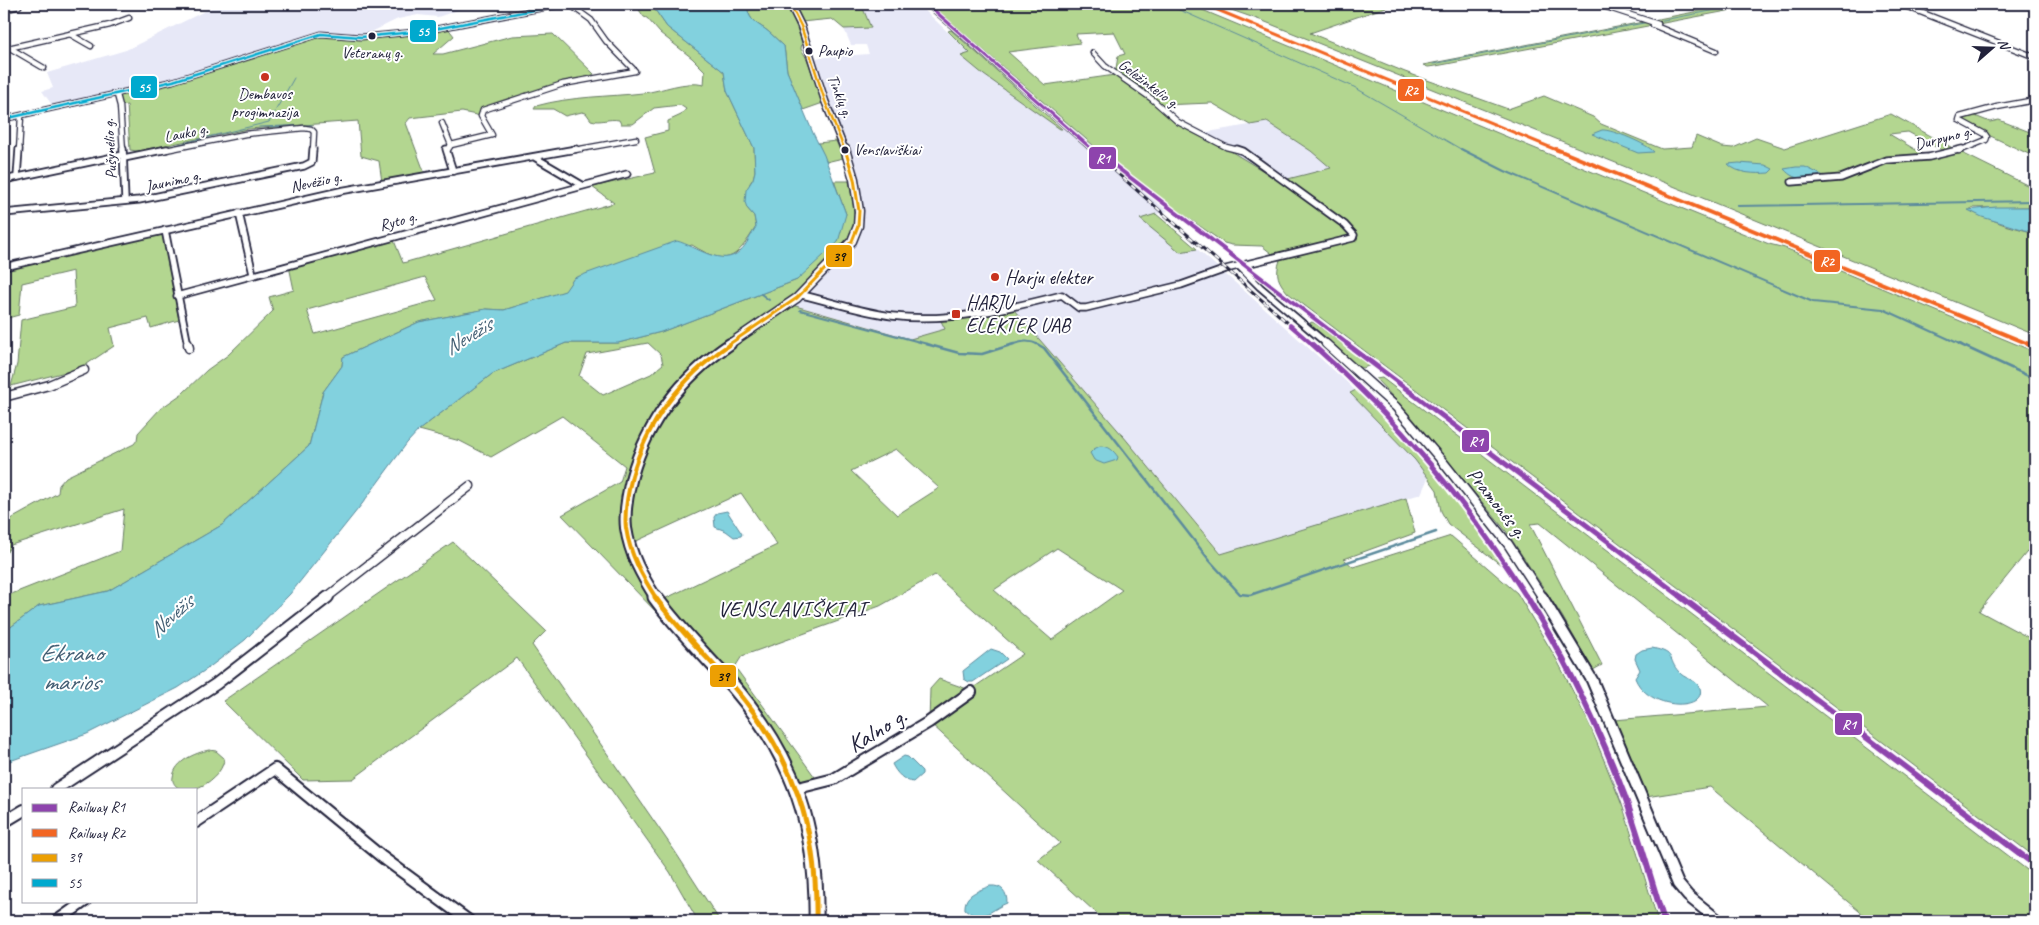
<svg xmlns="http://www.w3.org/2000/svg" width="2039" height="925" viewBox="0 0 2039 925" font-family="Caveat,sans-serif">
<rect width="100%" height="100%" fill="#fff"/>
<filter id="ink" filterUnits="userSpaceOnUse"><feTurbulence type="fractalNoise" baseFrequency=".02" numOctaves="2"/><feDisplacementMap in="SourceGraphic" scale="10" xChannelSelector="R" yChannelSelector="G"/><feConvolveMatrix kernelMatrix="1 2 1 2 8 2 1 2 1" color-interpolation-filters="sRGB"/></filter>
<g filter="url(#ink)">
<g fill="#e7e8f7">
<polygon points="235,4 460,4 469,6 438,17 418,15 398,19 361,37 55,109 42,91 53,88 47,73 126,50 211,8"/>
<polygon points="876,4 918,4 970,53 962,56 1060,129 1071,127 1131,177 1177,209 1156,214 1180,252 1197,249 1356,390 1350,392 1415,460 1428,478 1421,494 1222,554 1123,436 1014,310 941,321 946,329 910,339 792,305 811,289 850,249 859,233 862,212 856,181 844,140 813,58 869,54 866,45 851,45 844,29 871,28 862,6"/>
<polygon points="1267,122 1311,151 1332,168 1280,181 1222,146 1196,134"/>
</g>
<g fill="#b3d690" stroke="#6a7c66" fill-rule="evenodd">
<path d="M635,4H651L667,27L724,72L727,91L754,148L755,171L753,179L750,183L747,208L754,216L756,227C735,260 728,267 692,245L574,278L566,291L504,310L486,309L419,322L343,357L342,366L323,392L309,446L222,525L108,591L39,606L4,632V597L120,551L124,509L11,545L4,557V523L58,493L59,485L66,477L134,444L137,440L138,433L160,409L183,393L207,370L228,355L273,311L269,297L294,290L289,266L393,238L403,263L614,203L592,187L655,173L645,137L668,131V121L681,115L686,109L680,105L654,108L633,124H621L619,120C609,118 600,123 591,120L586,113L582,112L565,116L553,109H534L536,106C572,96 607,97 643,93C662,91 685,80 704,85L705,71L692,58L660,33L647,18L644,17ZM425,277L437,300L315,334L307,310Z"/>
<path d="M747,4H787L794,19L802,43L801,49L807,59L823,103L803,110L787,71L784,46C778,41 772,34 765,29C754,22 748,19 747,4Z"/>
<polygon points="793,4 876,4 862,6 871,28 844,29 832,19 801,22"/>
<path d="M930,4H1188L1529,146L1769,244L1785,248L2035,352V542L1979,611L2035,641V857L1288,293C1278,281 1275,275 1280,260L1262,246L1232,245L1224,243L1131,178ZM1114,32L1125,54L1118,56L1115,75L1045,85L1008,52L1080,43L1076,34ZM1212,103L1250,125L1267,122L1311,151L1331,168L1280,181L1222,146L1196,134L1178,122L1161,105Z"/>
<path d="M1214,4H1395L1310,33L1405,72L1508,109L1544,96L1593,117L1601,124L1662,149L1692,147L1696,136L1722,147L1733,148L1756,138L1785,148L1891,114L1958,151L2035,189V207L1971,208L1972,212L2005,225L2035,233V335L1683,190L1263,21ZM1908,132L1945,152L1926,156L1889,134Z"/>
<polygon points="1735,4 1764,4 1436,66 1428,67 1423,65"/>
<polygon points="447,27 454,36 433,54 443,54 512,36 553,34 594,74 590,76 593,80 574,82 483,110 481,116 462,112 410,118 406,123 425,174 382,182 379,161 361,156 358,121 248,129 137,151 130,150 127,105 120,106 117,95 158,86 321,34 361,37"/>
<polygon points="951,30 1062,129 1060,129 984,75 961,56 970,53 948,31"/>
<polygon points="1970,114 1990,122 1999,120 2035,134 2035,157 1963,123 1960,117"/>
<polygon points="836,141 843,158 826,162 818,143"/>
<path d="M834,181H849L854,208V224L845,245L794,296L720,348L641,439L632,460L624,484L621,511L629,552L639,582L662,618L562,515L620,482L625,466L562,416L491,457L460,441L419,430L492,374L566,343H618L661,332L797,280L846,214ZM648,343L661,355L663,364L651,374L603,395L579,376L587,354Z"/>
<polygon points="1156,214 1197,249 1180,252 1140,219"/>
<polygon points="163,233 179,320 151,328 148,318 110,328 114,346 81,368 11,386 17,364 21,320 75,307 73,271 22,283 19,315 4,319 4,267"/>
<path d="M792,305L910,339L945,329L941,321L1014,310L1123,436L1221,554L1406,498L1415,533L1344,559L1353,567L1451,536L1517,593L1557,660L1589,723L1624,810L1658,921H1105L1038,860L1060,843L929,722L930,689L939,679L970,690L1023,654L935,575L880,606L742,656L735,667L820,784L798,788L780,752L658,602L777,545L741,493L630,544L626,530L640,450L699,367ZM896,449L939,488L897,515L851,471ZM1057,548L1122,590L1052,640L994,590Z"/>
<path d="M1312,322L1316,324L1371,365L1363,368L1358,366C1344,356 1317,338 1310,323Z"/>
<polygon points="1382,378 2035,876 2035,921 1859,921 1865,916 1710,787 1646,797 1614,720 1768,707 1540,523 1530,524 1602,665 1593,670 1562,616 1506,531 1410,415 1376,379"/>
<polygon points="1356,390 1411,446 1440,480 1505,568 1448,524 1441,511 1437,490 1415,460 1350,393"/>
<polygon points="453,542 546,631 532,645 674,850 720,921 698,921 670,872 517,658 353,779 303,780 223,701"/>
<path d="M209,750L216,751L224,758C224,776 194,797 177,787C174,784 172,781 173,777C175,761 195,753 209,750Z"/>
</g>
<g fill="#82d1de" stroke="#5c8b9d">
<path d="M651,4H747C748,19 754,22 765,29C772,34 778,41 784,46L787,71L813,133L824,155L846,214L838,242L797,280L661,332L618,343H566L492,374L419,430L407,443L362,504L290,594L245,640L207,669L178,688L87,734L4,763V632L39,606L108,591L222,525L309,446L323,392L342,366L343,357L419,322L486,309L504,310L565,291L574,278L677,241C696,246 722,268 740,251C747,245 751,234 756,227L754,216L747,208L745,202L746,190L753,179L755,171L754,148L727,91L724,72L667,27Z"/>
<path d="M1602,130C1612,129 1649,145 1654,152L1638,153L1592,134Z"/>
<path d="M1739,163L1765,165L1773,169L1769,173C1756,174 1737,174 1728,164Z"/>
<path d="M1796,167H1805L1826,177C1810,179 1796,183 1784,169Z"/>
<polygon points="1996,207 2035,207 2035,233 1982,217 1968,210"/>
<path d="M1100,446C1109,446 1113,450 1118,457L1117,460L1104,464L1094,460L1090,453L1094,449Z"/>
<polygon points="727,511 742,534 741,536 734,537 726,531 715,527 714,517 717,513"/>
<path d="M1652,648C1677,653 1667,659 1679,672C1684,679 1696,679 1700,688C1707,711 1648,711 1635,678L1640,670L1635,659L1636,654L1642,650Z"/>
<polygon points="991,649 1000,652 1007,659 973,682 969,682 964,679 963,671"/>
<path d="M904,756L908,757L922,771V774L913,782C904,781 896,773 892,764Z"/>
<path d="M990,886C1002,885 1007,892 1007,903C996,907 986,918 974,916L965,909C964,894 978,891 990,886Z"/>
</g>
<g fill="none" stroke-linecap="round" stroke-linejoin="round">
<g stroke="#5c8b9d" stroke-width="1">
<polyline points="1166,4 1354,87 1464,151"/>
<polyline points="1658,21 1748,4"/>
<polyline points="1602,31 1649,22"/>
<polyline points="1433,64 1597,32"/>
<polyline points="259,127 312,125"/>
<polyline points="167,147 269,122 294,78"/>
</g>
<g stroke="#5c8b9d" stroke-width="2">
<polyline points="1461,149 1505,171 1813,302 1883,309 1962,345"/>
<polyline points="1737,206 2035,201"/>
<polyline points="761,294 769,300"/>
<polyline points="800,310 931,345"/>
<path d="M1010,345C1021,342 1028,339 1039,345"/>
</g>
<g stroke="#5c8b9d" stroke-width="2.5">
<polyline points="926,344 959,353 982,354 1014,344"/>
<polyline points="1037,344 1044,348 1210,561 1240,594 1250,595 1436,532"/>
<polyline points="1959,344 2035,379"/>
</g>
<g stroke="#22223b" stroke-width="7">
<g id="minor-far3">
<polyline points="1597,4 1658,24"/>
<polyline points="1900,4 2035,57"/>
<polyline points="4,10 19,6"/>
<polyline points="1653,25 1716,51"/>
<polyline points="70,34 91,46"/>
<polyline points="10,48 44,68"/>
<polyline points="4,49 110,25 129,18"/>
<polyline points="1093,53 1105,66 1152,99 1178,122 1226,147 1242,151"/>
<polyline points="117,95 120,106 123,151"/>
<polyline points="4,119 173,81 321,34 361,37 425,31 564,4"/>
<polyline points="442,123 451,145"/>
<polyline points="19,151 21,116"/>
<polyline points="161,151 245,134 304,128 311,129 314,132 313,151"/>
<polyline points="447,151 451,145 492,135 481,116 483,110 563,84 635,71 606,41 591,20 569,4"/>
<polyline points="569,151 636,139"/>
<polyline points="1959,151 1986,140 1987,137 1985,134 1959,120 1960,117 1997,107 2035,100"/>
</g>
</g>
<g stroke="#22223b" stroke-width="9">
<g id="minor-far2">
<polyline points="123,149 125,201"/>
<polyline points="446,149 453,171"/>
<polyline points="124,158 167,149"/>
<polyline points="536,158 582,185"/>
<polyline points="17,177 19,149"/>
<polyline points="4,180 123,155"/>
<polyline points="1792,182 1841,178 1887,160 1929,157 1962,149"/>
<polyline points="4,213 139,200 304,166 312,162 313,149"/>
<polyline points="239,213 253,274"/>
<polyline points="165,230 188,345"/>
<polyline points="1239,266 1260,287 1328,345"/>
<polyline points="4,267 340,191 576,149"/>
<path d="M802,295C832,302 861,312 892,316C949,323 1007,309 1062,295L1079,308H1086L1181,285L1226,269L1353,238L1354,235L1345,225L1243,151L1237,149"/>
<polyline points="177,296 627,174"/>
</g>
</g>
<g stroke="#22223b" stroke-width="11">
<g id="minor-far1">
<polyline points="188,344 189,348"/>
<polyline points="1326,344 1396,407 1443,462 1508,544 1543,598"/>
<polyline points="4,397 49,385 84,370"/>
<polyline points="326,598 470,486"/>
</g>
</g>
<g stroke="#22223b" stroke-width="14">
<g id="minor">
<polyline points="1542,597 1592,680 1678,884 1688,896 1719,921"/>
<polyline points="798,788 834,779 929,722 971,692"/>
<polyline points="56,789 216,684 328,597"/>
<polyline points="4,822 24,810"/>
<polyline points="196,822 275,769 382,857 469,921"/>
<polyline points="57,921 85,901"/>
</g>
</g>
<g stroke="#22223b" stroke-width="9">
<polyline id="major-far3" points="790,4 801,26 825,101 845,151"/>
</g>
<g stroke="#22223b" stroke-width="11">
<polyline id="major-far2" points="728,345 797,298 852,241 858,226 859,211 854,179 845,149"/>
</g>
<g stroke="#22223b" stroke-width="14">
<path id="major-far1" d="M656,598C642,576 630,555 626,528C624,511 628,492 632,476C648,419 682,377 730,344"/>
</g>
<g stroke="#22223b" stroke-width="17">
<path id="major" d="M655,597C678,629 707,657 733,686C794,757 818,828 816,921"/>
</g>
<use href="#minor-far3" stroke="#fff" stroke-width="4.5"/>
<use href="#minor-far2" stroke="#fff" stroke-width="5.5"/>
<use href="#minor-far1" stroke="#fff" stroke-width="8"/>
<use href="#minor" stroke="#fff" stroke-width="10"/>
<use href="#major-far3" stroke="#fff" stroke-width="6"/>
<use href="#major-far2" stroke="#fff" stroke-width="8"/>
<use href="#major-far1" stroke="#fff" stroke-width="10"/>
<use href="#major" stroke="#fff" stroke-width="13"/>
<g stroke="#22223b" stroke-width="2.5">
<g id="rail-far3">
<polyline points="924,4 1091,151"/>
<polyline points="1203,4 1559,151"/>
</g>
</g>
<g stroke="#22223b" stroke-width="3">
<g id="rail-far2">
<polyline points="1090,149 1313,345"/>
<polyline points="1556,149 2031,345"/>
</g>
</g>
<g stroke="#22223b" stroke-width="4.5">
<g id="rail-far1">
<path d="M1312,344C1397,419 1468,503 1529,598"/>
<polyline points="2028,344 2035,347"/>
</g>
</g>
<g stroke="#22223b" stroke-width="5">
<path id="rail" d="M1528,597C1589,698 1629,809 1664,921"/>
</g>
<use href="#rail-far3" stroke="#fff" stroke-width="1" stroke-dasharray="4.5" stroke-linecap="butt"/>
<use href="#rail-far2" stroke="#fff" stroke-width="2" stroke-dasharray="5.5" stroke-linecap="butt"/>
<use href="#rail-far1" stroke="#fff" stroke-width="2.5" stroke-dasharray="8" stroke-linecap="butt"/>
<use href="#rail" stroke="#fff" stroke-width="3" stroke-dasharray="10" stroke-linecap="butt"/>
<g stroke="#fff" stroke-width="5">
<polyline id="bus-1-far3" points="790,4 801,26 825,101 845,151"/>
</g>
<g stroke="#fff" stroke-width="6">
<polyline id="bus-1-far2" points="728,345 797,298 852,241 858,226 859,211 854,179 845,149"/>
</g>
<g stroke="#fff" stroke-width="8">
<path id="bus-1-far1" d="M656,598C642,576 630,555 626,528C624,511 628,492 632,476C648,419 682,377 730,344"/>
</g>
<g stroke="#fff" stroke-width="9">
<path id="bus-1" d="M655,597C678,629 707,657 733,686C794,757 818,828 816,921"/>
</g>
<g stroke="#fff" stroke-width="5">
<polyline id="bus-2" points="4,119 173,81 321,34 361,37 425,31 564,4"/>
</g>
<use href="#bus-1-far3" stroke="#ec9f03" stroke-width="2.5"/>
<use href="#bus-1-far2" stroke="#ec9f03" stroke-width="3"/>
<use href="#bus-1-far1" stroke="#ec9f03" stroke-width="4"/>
<use href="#bus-1" stroke="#ec9f03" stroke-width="5"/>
<use href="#bus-2" stroke="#00a9ce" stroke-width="2.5"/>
<g stroke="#fff" stroke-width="5.5">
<polyline id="rail-1-far3" points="927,4 1094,151"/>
</g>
<g stroke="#fff" stroke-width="7">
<g id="rail-1-far2">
<polyline points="1093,149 1349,345"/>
<polyline points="1290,325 1313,345"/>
</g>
</g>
<g stroke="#fff" stroke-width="9">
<g id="rail-1-far1">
<path d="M1312,344C1398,420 1467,501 1527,598"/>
<polyline points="1347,344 1683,598"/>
</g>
</g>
<g stroke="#fff" stroke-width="10">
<g id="rail-1">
<path d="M1527,597C1565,658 1598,726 1624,794C1639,836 1651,879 1664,921"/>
<polyline points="1681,597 2035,865"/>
</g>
</g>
<g stroke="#fff" stroke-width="5.5">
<polyline id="rail-2-far2" points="1203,4 1559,151"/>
</g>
<g stroke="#fff" stroke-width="7">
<polyline id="rail-2-far1" points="1556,149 2031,345"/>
</g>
<g stroke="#fff" stroke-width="9">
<polyline id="rail-2" points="2028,344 2035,347"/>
</g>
<use href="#rail-1-far3" stroke="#8e44ad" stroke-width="3"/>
<use href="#rail-1-far2" stroke="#8e44ad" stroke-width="4"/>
<use href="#rail-1-far1" stroke="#8e44ad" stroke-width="5"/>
<use href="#rail-1" stroke="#8e44ad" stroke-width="6"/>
<use href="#rail-2-far2" stroke="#f26522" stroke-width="3"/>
<use href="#rail-2-far1" stroke="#f26522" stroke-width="4"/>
<use href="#rail-2" stroke="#f26522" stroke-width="5"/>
</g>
</g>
<g fill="#22223b" stroke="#fff" stroke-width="2">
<circle cx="372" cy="36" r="4.5"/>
<circle cx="809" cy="51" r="4.5"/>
<circle cx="845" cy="150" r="4.5"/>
</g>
<g fill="#c8321e" stroke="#fff" stroke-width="2">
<circle cx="265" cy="77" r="5"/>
<circle cx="995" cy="277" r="5"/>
<rect x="951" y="309" width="10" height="10" rx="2.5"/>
</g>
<g text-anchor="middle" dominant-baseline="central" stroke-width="4" stroke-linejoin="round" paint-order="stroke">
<g font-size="16" fill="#22223b" stroke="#fff" text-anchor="start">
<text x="818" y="51">Paupio</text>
<text x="372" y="53" text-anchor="middle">Veteranų g.</text>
<text x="854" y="150">Venslaviškiai</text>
</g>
<g font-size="16" fill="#22223b" stroke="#fff">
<text transform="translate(1149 84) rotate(37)">Geležinkelio g.</text>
<text transform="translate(840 96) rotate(69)">Tinklų g.</text>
<text transform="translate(186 133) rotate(-12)">Lauko g.</text>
<text transform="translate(1943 138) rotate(-14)">Durpyno g.</text>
<text transform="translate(110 149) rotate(-93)">Pušynėlio g.</text>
<text transform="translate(173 181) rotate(-12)">Jaunimo g.</text>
<text transform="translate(316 182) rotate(-12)">Nevėžio g.</text>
<text transform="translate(398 221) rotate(-15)">Ryto g.</text>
</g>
<g font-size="16" fill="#22223b" stroke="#fff">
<text x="265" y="94">Dembavos<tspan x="265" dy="18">progimnazija</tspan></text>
</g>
<g font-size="20" fill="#22223b" stroke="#fff" text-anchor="start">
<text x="1005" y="277">Harju elekter</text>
<text x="966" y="302">HARJU<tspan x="966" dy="23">ELEKTER UAB</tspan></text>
</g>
<g font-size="20" fill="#22223b" stroke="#fff">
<text transform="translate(1497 503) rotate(52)">Pramonės g.</text>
</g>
<g font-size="21" font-style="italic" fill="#445f74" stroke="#fff">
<text transform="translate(468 336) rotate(-31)">Nevėžis</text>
<text transform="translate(171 616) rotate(-42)">Nevėžis</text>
</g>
<g font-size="22" letter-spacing="1" fill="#22223b" stroke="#fff">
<text x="792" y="609">VENSLAVIŠKIAI</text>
</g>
<g font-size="24" fill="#22223b" stroke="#fff">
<text transform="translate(877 730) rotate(-31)">Kalno g.</text>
</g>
<g font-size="25" font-style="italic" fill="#445f74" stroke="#fff">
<text x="71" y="653">Ekrano<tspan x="71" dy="29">marios</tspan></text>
</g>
</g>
<g stroke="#fff" stroke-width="2">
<rect x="409" y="19" width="28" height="24" rx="5" fill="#00a9ce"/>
<rect x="130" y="75" width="28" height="24" rx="5" fill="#00a9ce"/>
<rect x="1397" y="78" width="28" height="24" rx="5" fill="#f26522"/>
<rect x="1088" y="146" width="29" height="24" rx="5" fill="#8e44ad"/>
<rect x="825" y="244" width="28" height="24" rx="5" fill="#ec9f03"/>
<rect x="1813" y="249" width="28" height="24" rx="5" fill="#f26522"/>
<rect x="1461" y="429" width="29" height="24" rx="5" fill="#8e44ad"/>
<rect x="709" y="664" width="28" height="24" rx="5" fill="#ec9f03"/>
<rect x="1834" y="712" width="29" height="24" rx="5" fill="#8e44ad"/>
</g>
<g font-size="14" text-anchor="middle" font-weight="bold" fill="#fff">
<text x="423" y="36">55</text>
<text x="144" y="92">55</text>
<text x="1411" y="95">R2</text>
<text x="1103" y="163">R1</text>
<text x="1827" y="266">R2</text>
<text x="1476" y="446">R1</text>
<text x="1849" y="729">R1</text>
</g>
<g font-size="14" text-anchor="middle" font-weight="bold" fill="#111">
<text x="839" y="261">39</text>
<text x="723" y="681">39</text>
</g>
<rect width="2039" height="925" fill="none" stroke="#fff" stroke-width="20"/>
<rect x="10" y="10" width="2019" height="905" fill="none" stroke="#22223b" stroke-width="2" filter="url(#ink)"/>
<rect x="22" y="788" width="175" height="115" fill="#ffffff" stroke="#a7a7b1"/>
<rect x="32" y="804" width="25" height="8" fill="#8e44ad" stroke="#a7a7b1"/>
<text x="68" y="812" font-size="15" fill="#22223b">Railway R1</text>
<rect x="32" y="829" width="25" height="8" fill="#f26522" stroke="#a7a7b1"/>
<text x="68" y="838" font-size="15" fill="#22223b">Railway R2</text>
<rect x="32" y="854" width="25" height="8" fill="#ec9f03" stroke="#a7a7b1"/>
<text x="68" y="862" font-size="15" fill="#22223b">39</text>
<rect x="32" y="879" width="25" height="8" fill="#00a9ce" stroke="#a7a7b1"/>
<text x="68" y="888" font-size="15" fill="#22223b">55</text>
<g transform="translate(1992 48) rotate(70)" stroke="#ffffff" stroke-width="4" paint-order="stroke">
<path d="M0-4L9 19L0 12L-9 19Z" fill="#22223b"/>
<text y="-8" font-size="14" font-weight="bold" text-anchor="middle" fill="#22223b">N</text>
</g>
</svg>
